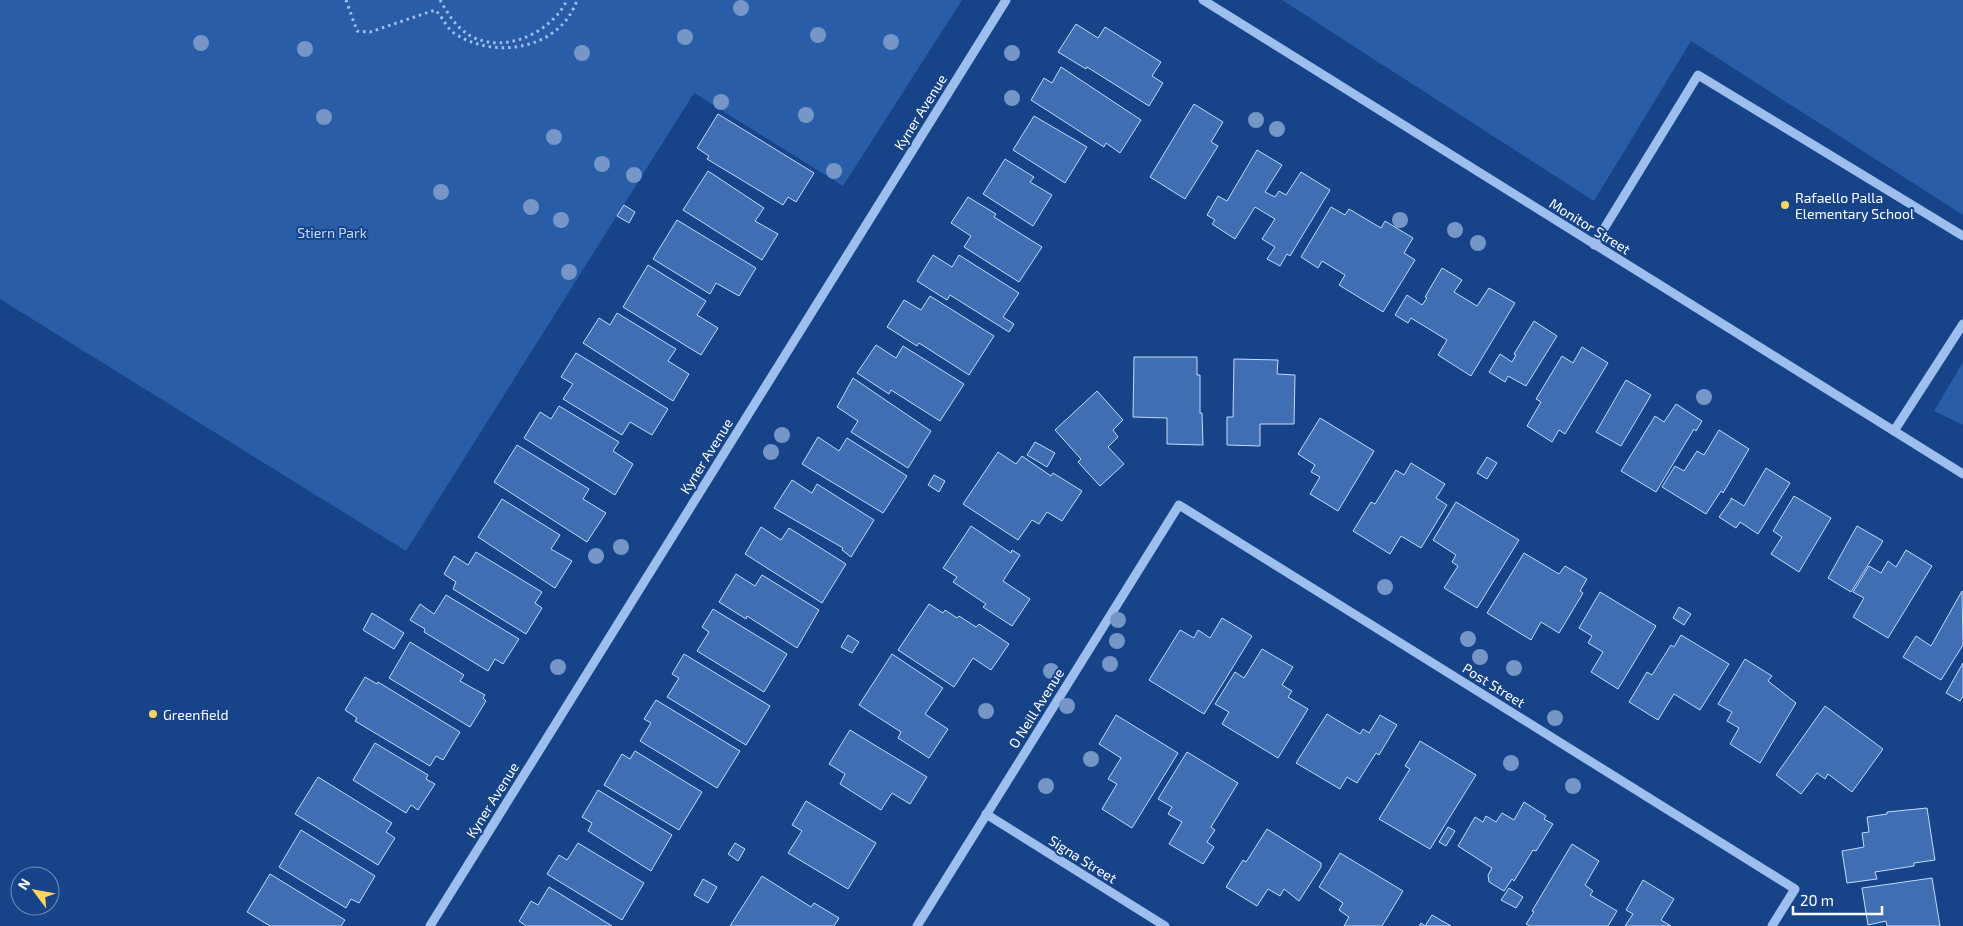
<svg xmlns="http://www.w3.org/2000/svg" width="1963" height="926" viewBox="0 0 1963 926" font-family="'Exo 2',sans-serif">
<rect width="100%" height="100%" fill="#174488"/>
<g fill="#295da7">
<polygon points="0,0 962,0 843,186 694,93 406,551 0,299"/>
<polygon points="1282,0 1963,0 1963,215 1691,41 1594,201"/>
<polygon points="1963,362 1963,425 1934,411"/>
</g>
<g fill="#3f6eb2" stroke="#c4dafa">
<polygon points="1076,24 1098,38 1105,27 1161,62 1152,76 1163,83 1149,106 1087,67 1086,69 1058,52"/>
<polygon points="1061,67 1141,120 1120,153 1106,143 1104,147 1031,100 1044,78 1052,83"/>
<polygon points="1194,104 1223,122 1211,142 1218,146 1185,199 1150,177"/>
<polygon points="718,114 814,173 796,202 788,197 783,205 707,159 709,156 697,148"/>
<polygon points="1034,116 1087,147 1065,183 1013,150"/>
<polygon points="1257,150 1282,165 1265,192 1275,197 1279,191 1286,195 1301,172 1330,190 1290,256 1287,254 1280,266 1267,259 1275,247 1262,239 1275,219 1255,207 1235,239 1212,224 1215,220 1207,215 1218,196 1227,201"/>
<polygon points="1005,159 1034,177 1030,182 1052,195 1033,226 983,194"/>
<polygon points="708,171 764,208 755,221 778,234 762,260 683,210"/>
<polygon points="968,197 996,214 994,217 1042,247 1019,282 964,247 971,236 951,223"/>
<polygon points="624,205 635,212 629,223 617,216"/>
<polygon points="1331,207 1345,215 1349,209 1381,228 1385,221 1413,238 1404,253 1415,260 1383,312 1339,285 1345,275 1322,261 1318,268 1301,257"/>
<polygon points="677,220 756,268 739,296 716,283 710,294 653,259"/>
<polygon points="933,255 952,267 959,255 1019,293 1003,317 1014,324 1009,332 950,295 947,300 917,281"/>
<polygon points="648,265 706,301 697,315 718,328 701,355 623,307"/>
<polygon points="1442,268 1462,280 1454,292 1477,306 1489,288 1515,303 1471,376 1438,355 1447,340 1411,318 1408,323 1395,315 1407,295 1422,305 1427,298 1425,297"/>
<polygon points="930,296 994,336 969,375 919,343 917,346 887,327 904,300 921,310"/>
<polygon points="617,313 676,349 668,361 689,374 673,401 583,343 599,318 610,325"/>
<polygon points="1534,321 1557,336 1526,386 1508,376 1505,382 1489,372 1500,354 1512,362 1516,355 1514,354"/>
<polygon points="876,345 896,358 903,346 964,384 940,421 891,390 889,394 857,373"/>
<polygon points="1582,347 1608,363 1565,434 1559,430 1552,442 1527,426 1541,402 1536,399 1562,356 1573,363"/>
<polygon points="576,353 668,409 652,435 630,422 622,435 563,399 573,384 561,377"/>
<polygon points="1134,357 1197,357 1197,375 1200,375 1200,413 1202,413 1203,445 1167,444 1167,418 1133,417"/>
<polygon points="1234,359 1278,360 1277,374 1295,375 1294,424 1260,424 1260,446 1227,445 1227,417 1233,417"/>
<polygon points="853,378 931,431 908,468 851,432 858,421 837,407"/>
<polygon points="1626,380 1651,395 1621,446 1596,432"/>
<polygon points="1097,391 1123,420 1113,430 1118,437 1108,447 1124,464 1100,486 1078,462 1081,459 1055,430"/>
<polygon points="1676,404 1702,421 1696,431 1694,429 1656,492 1621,471 1655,416 1664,422"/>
<polygon points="559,406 619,442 613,451 633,464 615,495 524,438 540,412 551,419"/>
<polygon points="1320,418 1374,451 1338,511 1310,494 1320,477 1311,472 1315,465 1298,454"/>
<polygon points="1719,430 1749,449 1723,493 1721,491 1706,514 1662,487 1675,466 1684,471 1697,451 1704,455"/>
<polygon points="818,437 839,451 847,438 907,476 883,513 802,464"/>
<polygon points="1035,442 1055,453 1047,467 1027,455"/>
<polygon points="517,445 589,489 583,499 606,513 587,542 494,482"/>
<polygon points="998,452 1016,464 1022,456 1051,476 1053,473 1082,491 1062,521 1047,512 1039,524 1032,520 1018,540 963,504"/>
<polygon points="1487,457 1497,463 1487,479 1477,473"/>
<polygon points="1411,463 1445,484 1436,498 1447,505 1421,548 1401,536 1390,554 1353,531 1371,502 1375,504 1396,470 1404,475"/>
<polygon points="1766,468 1790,483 1758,534 1740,522 1736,528 1719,517 1731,500 1731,498 1744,506"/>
<polygon points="934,475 945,481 939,492 928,485"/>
<polygon points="792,480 812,493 817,484 874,520 851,557 842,550 843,548 774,508"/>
<polygon points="1794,496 1831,518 1799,572 1771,554 1782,537 1773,531"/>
<polygon points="502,499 560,535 551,549 572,561 555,588 478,537"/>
<polygon points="1456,502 1519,540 1477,608 1444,588 1458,566 1452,562 1456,555 1433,540"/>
<polygon points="971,526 1011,553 1012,550 1020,555 1003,581 1030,599 1012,626 983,607 986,604 953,582 957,577 943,568"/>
<polygon points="1857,526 1883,541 1851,592 1828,578"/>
<polygon points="761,527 781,540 789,528 846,564 822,603 745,554"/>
<polygon points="1906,550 1932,566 1888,638 1853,617 1864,598 1853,592 1869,566 1881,573 1888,561 1896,567"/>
<polygon points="476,552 542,592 535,603 542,608 526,634 453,589 456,582 444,574 454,556 468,565"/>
<polygon points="1524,553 1559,574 1565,566 1587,579 1580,591 1583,593 1559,633 1541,622 1531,640 1487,613"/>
<polygon points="736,574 755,586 762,575 819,610 797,648 747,616 746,619 719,602"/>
<polygon points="1962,591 1963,645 1941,680 1903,657 1916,636 1931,646"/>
<polygon points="1600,592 1656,626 1618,689 1591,672 1603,652 1588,643 1592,636 1579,628"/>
<polygon points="446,595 519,639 503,664 495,659 488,671 424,632 425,629 410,620 420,604 434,614"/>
<polygon points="929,604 943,613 945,610 957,618 959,616 976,627 979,624 1009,644 991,670 973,658 954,687 898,650"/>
<polygon points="1679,607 1691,614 1684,625 1673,618"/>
<polygon points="713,609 787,654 764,692 697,651 709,632 702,627"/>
<polygon points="372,613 404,633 394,649 363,630"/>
<polygon points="1222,618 1252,636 1204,714 1149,680 1180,630 1194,638 1198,630 1210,638"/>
<polygon points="848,635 859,642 852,653 841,647"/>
<polygon points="1681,635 1729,664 1700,710 1674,694 1658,720 1629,702 1647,672 1652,675 1671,645 1674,647"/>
<polygon points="410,642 464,675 460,681 485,695 483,698 486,701 470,727 389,678"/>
<polygon points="1262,649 1293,667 1282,685 1292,691 1288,697 1308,709 1278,758 1222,724 1229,712 1215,704 1235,672 1244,678"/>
<polygon points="684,654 770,706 746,745 667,697 679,678 672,674"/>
<polygon points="892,654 943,688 925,714 948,729 929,758 898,738 901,732 859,705"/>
<polygon points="1745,659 1772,676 1768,681 1796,703 1760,763 1730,744 1739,728 1727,721 1732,712 1718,704"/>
<polygon points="1963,663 1963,696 1960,701 1946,693"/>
<polygon points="365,677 377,684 378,682 460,732 443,760 436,756 430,766 355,721 357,718 345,710"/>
<polygon points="656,700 740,751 717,788 640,741 651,723 644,719"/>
<polygon points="1825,706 1883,749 1852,792 1828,774 1825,779 1817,773 1801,794 1776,775"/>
<polygon points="1327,714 1360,734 1363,729 1369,733 1380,715 1397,725 1379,755 1376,753 1357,783 1347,777 1340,789 1296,763"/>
<polygon points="1116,715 1178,753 1132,828 1102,809 1117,784 1108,779 1121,758 1099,744"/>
<polygon points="850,730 927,777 910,804 892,793 881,810 840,784 845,774 829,764"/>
<polygon points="1420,741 1476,775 1430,849 1379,819 1410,769 1405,766"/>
<polygon points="375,743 428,775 426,779 435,784 418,810 411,805 406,813 353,780"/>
<polygon points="635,751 702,792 679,830 604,785 622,754 630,759"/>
<polygon points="1187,752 1238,783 1211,827 1215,830 1207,842 1214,847 1203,864 1169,844 1182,822 1168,814 1172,807 1158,799"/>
<polygon points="318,777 392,823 386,832 395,838 378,865 295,814"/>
<polygon points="598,790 672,835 651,871 588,831 592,823 582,817"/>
<polygon points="806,801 876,843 848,889 788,853 802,831 792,825"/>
<polygon points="1524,802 1546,816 1544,819 1553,824 1536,851 1533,850 1514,881 1512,879 1504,891 1489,882 1488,875 1492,868 1458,846 1475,817 1483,822 1486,816 1496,822 1502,813 1514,820"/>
<polygon points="1927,808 1935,860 1914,863 1914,866 1875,872 1877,879 1847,883 1842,851 1864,847 1862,833 1869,832 1867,817 1887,814 1887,812"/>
<polygon points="1448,827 1455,831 1446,846 1439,842"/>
<polygon points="1267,829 1321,863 1321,867 1299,901 1284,889 1280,896 1268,889 1257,906 1226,887 1243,860 1246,862"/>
<polygon points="301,830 375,876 359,903 351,899 346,908 279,867"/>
<polygon points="578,843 644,883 622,920 547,874 559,855 567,860"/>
<polygon points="735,843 745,849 738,861 728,854"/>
<polygon points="1572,844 1599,861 1585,885 1593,891 1590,895 1617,911 1608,926 1530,926 1526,924 1534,912 1532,911"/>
<polygon points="1340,853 1403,891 1382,926 1344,926 1349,917 1339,910 1343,903 1319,887"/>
<polygon points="270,874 345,920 341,926 270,926 247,912"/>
<polygon points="762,876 811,907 814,903 839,918 834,926 730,926"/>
<polygon points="1932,878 1940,926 1887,926 1886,921 1868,925 1862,888"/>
<polygon points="703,879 717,887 708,903 694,895"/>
<polygon points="1643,880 1674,899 1661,920 1671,926 1625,926 1633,914 1626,910"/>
<polygon points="549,887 612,926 526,926 519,921 531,901 538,905"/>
<polygon points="1509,888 1523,897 1516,908 1501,900"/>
<polygon points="1432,915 1451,926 1419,926 1421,923 1425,926"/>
</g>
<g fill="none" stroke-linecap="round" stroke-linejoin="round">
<g stroke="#9ebfee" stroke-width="3" stroke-dasharray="2.5 4" stroke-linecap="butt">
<path d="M346,0L357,31L370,32L435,10C444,18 446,29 457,35C498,60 561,48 577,0"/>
<path d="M440,0C446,10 452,21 461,29C494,59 550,36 567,0"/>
</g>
<g stroke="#9ebfee" stroke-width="9">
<polyline points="1203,0 1963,474"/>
<polyline points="1594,245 1698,75 1963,236"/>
<polyline points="1894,431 1963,324"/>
<polyline points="986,814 1165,926"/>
<polyline points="430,926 1006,0"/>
<polyline points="917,926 1179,505 1795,889 1772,926"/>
</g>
</g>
<g fill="#7696c7">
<circle cx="741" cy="8" r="8"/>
<circle cx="818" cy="35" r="8"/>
<circle cx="685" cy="37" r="8"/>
<circle cx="891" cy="42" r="8"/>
<circle cx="201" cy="43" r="8"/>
<circle cx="305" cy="49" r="8"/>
<circle cx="582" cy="53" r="8"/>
<circle cx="1012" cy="53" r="8"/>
<circle cx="1012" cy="98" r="8"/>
<circle cx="721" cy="102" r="8"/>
<circle cx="806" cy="115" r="8"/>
<circle cx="324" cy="117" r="8"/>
<circle cx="1256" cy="120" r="8"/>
<circle cx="1277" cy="129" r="8"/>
<circle cx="554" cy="137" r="8"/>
<circle cx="602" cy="164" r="8"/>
<circle cx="834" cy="171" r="8"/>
<circle cx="634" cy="175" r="8"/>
<circle cx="441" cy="192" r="8"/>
<circle cx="531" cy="207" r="8"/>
<circle cx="561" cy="220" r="8"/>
<circle cx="1400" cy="220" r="8"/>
<circle cx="1455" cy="230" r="8"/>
<circle cx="1478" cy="243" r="8"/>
<circle cx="569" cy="272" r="8"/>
<circle cx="1704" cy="397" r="8"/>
<circle cx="782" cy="435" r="8"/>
<circle cx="771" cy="452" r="8"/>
<circle cx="621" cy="547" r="8"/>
<circle cx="596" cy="556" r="8"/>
<circle cx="1385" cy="587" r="8"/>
<circle cx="1118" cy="620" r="8"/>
<circle cx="1468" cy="639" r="8"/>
<circle cx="1117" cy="641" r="8"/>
<circle cx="1480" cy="657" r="8"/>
<circle cx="1110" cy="664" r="8"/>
<circle cx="558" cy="667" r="8"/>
<circle cx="1514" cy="668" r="8"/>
<circle cx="1051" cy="671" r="8"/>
<circle cx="1067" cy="706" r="8"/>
<circle cx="986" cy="711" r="8"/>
<circle cx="1555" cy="718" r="8"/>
<circle cx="1091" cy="759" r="8"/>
<circle cx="1511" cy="763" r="8"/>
<circle cx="1046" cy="786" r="8"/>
<circle cx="1573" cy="786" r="8"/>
</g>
<g fill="#ffd65b" stroke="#174488" stroke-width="2">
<circle cx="1785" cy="205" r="5"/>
<circle cx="153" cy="714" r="5"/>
</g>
<g text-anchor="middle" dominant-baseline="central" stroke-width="4" stroke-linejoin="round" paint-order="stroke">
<g font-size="14" fill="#fff" stroke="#174488">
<text transform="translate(920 112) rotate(-58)">Kyner Avenue</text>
<text transform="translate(1590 226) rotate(32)">Monitor Street</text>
<text transform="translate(706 456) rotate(-58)">Kyner Avenue</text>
<text transform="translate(1494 685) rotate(32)">Post Street</text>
<text transform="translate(1036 708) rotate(-58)">O Neill Avenue</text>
<text transform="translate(492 800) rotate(-58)">Kyner Avenue</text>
<text transform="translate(1083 859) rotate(32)">Signa Street</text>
</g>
<g font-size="14" fill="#fff" stroke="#174488" text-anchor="start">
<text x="1795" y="197">Rafaello Palla<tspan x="1795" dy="16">Elementary School</tspan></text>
<text x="163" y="714">Greenfield</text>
</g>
<g font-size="14" fill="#c4dafa" stroke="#174488">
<text x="332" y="232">Stiern Park</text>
</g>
</g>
<g transform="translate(35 891) rotate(302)"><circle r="24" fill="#174488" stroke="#748fb8"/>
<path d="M0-4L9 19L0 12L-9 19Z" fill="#ffd65b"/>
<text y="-8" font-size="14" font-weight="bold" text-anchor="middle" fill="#ffffff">N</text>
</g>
<path d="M1793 906v8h89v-8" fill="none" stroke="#ffffff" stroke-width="2.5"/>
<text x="1800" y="906" font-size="15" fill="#ffffff" stroke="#174488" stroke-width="4" paint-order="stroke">20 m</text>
</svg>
